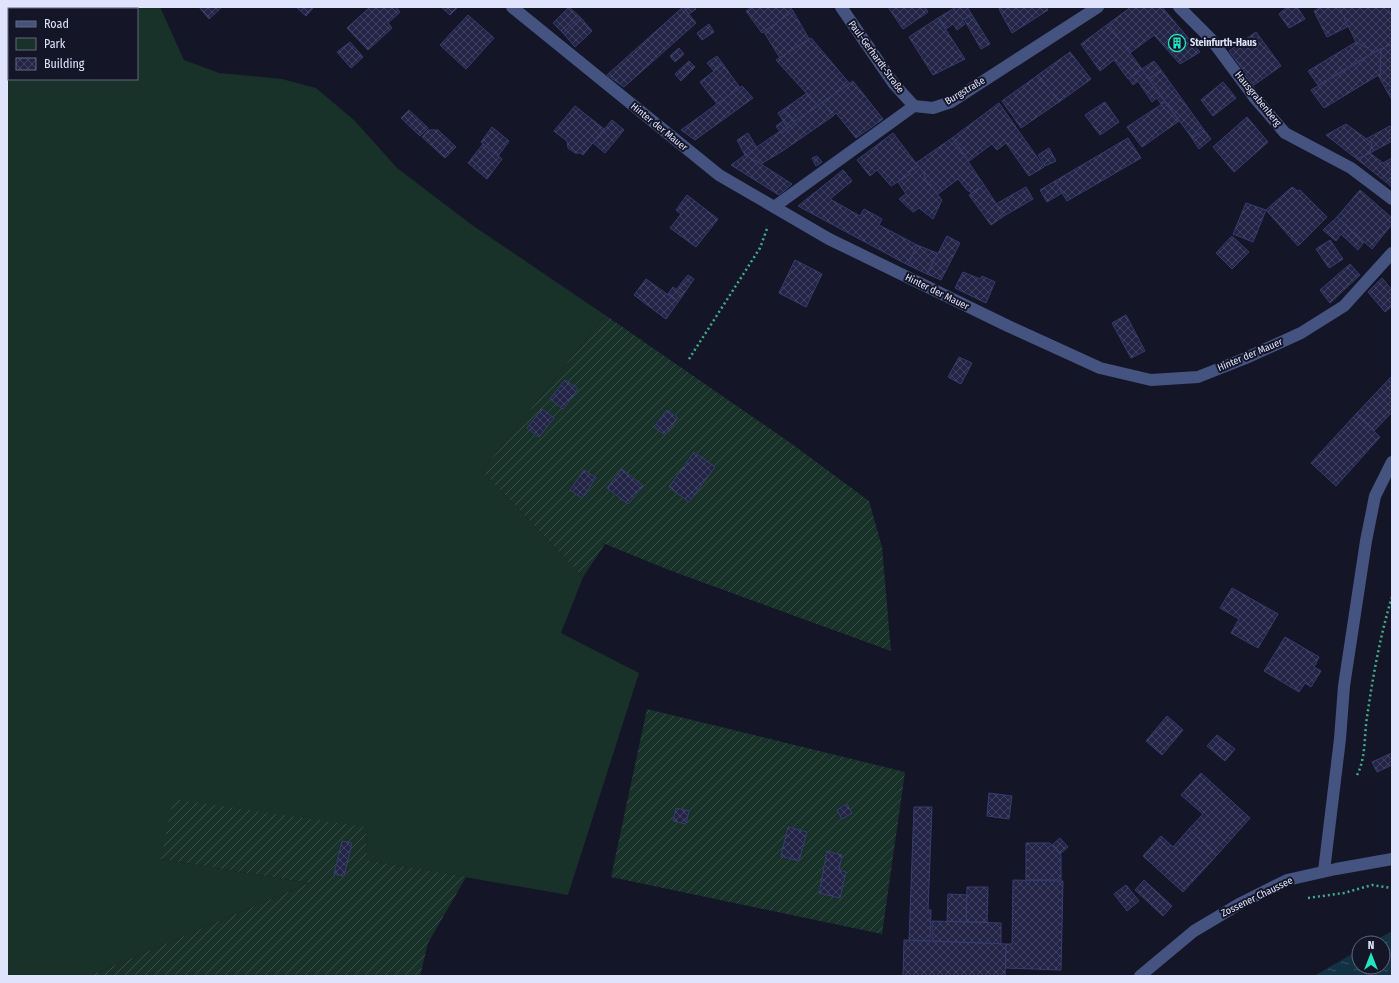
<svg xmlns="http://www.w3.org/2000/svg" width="1399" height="983" viewBox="0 0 1399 983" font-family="'Fira Sans Condensed',sans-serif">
<defs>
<pattern id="garden-furrows" width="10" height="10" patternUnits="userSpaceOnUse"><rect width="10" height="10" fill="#183129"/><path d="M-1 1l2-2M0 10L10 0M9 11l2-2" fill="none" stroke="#394f49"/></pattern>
<pattern id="water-ripples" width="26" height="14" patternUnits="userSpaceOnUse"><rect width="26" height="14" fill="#123143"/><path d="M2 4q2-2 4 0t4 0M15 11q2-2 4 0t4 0" fill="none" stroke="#344f5f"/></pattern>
<pattern id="building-cross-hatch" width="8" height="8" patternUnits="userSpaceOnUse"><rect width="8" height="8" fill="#222546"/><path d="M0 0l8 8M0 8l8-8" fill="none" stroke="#424462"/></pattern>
</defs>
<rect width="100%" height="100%" fill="#141628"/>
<path fill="#183129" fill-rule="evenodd" d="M7,7H160L184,60L219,73L282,79L316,88L355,121L397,168L472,225L605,315L482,471L583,577L561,633L639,673L568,895L367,860L366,827L161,859L309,883L89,976H7ZM9,9H137V79H9Z"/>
<g fill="url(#garden-furrows)">
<polygon points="605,315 792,444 869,501 882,547 891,651 669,570 605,544 583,577 482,471"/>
<polygon points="647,709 905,772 882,934 611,877"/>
<polygon points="173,799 366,827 367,860 466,877 428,943 420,976 89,976 309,883 161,859"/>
</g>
<polygon fill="url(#water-ripples)" points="1392,931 1392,976 1314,976 1359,950 1359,967 1383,967 1383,943 1371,943"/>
<g fill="url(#building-cross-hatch)" stroke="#373c6f">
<polygon points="199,7 222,7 209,19"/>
<polygon points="296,7 314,7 306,16"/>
<polygon points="370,7 396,7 400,12 388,23 392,28 368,50 347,28"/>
<polygon points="441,7 458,7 450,15"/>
<polygon points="569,7 580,17 563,33 553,23"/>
<polygon points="683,7 696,23 624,87 607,75"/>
<polygon points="686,7 695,7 696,9 689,14 685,9"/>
<polygon points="790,7 793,11 762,33 746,11 752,7"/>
<polygon points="888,7 925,7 928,12 903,29"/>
<polygon points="956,7 967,7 972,15 962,20 965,24 957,30 953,24 946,29 938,18"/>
<polygon points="1001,7 1046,7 1048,10 1012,33 999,9"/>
<polygon points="1131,7 1162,7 1200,52 1180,64 1154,35 1130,53 1108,24"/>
<polygon points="1287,7 1297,7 1305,19 1289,28 1279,14"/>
<polygon points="1321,7 1339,7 1349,26 1327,37 1314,11"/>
<polygon points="1339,7 1388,7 1392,16 1392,44 1374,52 1356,42"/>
<polygon points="793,11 809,39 780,58 764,32"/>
<polygon points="468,15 494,38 466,69 440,45"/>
<polygon points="972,15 990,44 981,49 964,19"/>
<polygon points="580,17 592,31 575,47 563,33"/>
<polygon points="938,18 965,59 933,75 909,37"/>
<polygon points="709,24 714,32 702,40 697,33"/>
<polygon points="1108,24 1142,69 1128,79 1114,60 1100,71 1081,44"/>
<polygon points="1256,32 1281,66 1254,85 1229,51"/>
<polygon points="811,38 850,84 818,106 776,60"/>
<polygon points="350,42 363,57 351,68 337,52"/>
<polygon points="1356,42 1374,52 1318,85 1308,71"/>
<polygon points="1392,44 1392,100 1378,75 1380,74 1381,49"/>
<polygon points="679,48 684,54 675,62 670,56"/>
<polygon points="1381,49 1380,74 1324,108 1311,90"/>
<polygon points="1070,52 1091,79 1059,102 1038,75"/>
<polygon points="717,56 723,64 714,71 707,63"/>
<polygon points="689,61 695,67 681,81 675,74"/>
<polygon points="1154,61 1161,70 1149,79 1142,69"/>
<polygon points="723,64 740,88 717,104 700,82"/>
<polygon points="1142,69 1149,79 1165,102 1161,104 1157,98 1152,102 1138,81 1133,85 1129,79"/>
<polygon points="1161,70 1204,130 1192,138 1149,79"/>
<polygon points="1038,75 1059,102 1021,128 1002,101"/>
<polygon points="853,81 883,119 856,138 836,113 833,116 823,102"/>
<polygon points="1223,82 1236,98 1213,116 1201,100"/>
<polygon points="742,86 753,98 695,140 681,130"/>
<polygon points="807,93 818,106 795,122 784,109"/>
<polygon points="823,102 833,116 784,150 761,164 745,155"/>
<polygon points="1105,102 1119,122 1100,135 1085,115"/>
<polygon points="1165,102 1179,121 1142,147 1127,127"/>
<polygon points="999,103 1044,167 1029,176 1006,143 997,150 992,144 969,161 952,138"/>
<polygon points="575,106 604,129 583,155 581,153 575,153 568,148 567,141 554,131"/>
<polygon points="784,109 795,122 788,128 778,113"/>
<polygon points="409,110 428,128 420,136 401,118"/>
<polygon points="1247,117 1268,142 1234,172 1213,147"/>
<polygon points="612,120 624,130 605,153 593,143"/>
<polygon points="783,121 788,128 781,133 776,126"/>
<polygon points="1346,124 1372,143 1370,153 1357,159 1326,135"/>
<polygon points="1390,126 1392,129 1392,141 1370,153 1372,143 1366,139"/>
<polygon points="492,127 509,141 498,156 481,142"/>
<polygon points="428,130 438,130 456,147 445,158 422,137"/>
<polygon points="1204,130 1211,139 1199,149 1192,138"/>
<polygon points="748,133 757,148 745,155 737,140"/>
<polygon points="893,133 918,166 909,172 910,174 891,186 877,170 870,176 857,160"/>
<polygon points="952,138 984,185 972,193 967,190 958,179 938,194 925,179 924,173 916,163"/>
<polygon points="1128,138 1141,158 1067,201 1055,181"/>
<polygon points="483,144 502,159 487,179 468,163"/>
<polygon points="1049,148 1056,161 1045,166 1038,155"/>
<polygon points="1370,153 1392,170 1392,177 1386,182 1357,159"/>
<polygon points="745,155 761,164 792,184 779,195 731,165"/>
<polygon points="817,156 822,162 816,166 812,158"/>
<polygon points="1392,158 1392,170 1383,163"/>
<polygon points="918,166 924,173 925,179 942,200 933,219 919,208 913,212 899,199 906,194 898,182 910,174 909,172"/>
<polygon points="843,170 852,181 830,199 860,216 864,209 882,219 879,225 917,245 908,265 798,206"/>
<polygon points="1392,177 1392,187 1386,182"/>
<polygon points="1055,181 1062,193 1047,202 1040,190"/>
<polygon points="984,185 1004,216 991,225 969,195"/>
<polygon points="1026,187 1033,199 1004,216 996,204"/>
<polygon points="1292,187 1298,191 1300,190 1327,217 1298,246 1266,210"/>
<polygon points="1360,190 1392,218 1392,224 1372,249 1337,217"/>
<polygon points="687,195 718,219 696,247 670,228 681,214 676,210"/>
<polygon points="1246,203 1266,210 1253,242 1233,234"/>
<polygon points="1337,217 1364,242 1358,250 1341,234 1336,241 1323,230"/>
<polygon points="947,236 960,243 941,280 927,274"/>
<polygon points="1232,236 1249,252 1232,269 1216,253"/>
<polygon points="1330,240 1343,259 1329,268 1316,249"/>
<polygon points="917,245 937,253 927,274 908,265"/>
<polygon points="795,260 822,274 806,307 779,293"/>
<polygon points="1350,264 1360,275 1330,303 1320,290"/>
<polygon points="963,272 980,279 982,276 995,282 986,303 955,288"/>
<polygon points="688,275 694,279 683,295 676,290"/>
<polygon points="1382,278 1392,290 1392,306 1385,312 1368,292"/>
<polygon points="646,279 678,302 666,319 634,295"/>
<polygon points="673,287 683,295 678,302 668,294"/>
<polygon points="1126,315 1145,351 1131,358 1112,323"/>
<polygon points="959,357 972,363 961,384 948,377"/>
<polygon points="1392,376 1392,412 1374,431 1356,414"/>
<polygon points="565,380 578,389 563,409 550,399"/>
<polygon points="542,409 554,418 539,437 527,428"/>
<polygon points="667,410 678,418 665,435 654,427"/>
<polygon points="1356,414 1380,437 1336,486 1311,463"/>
<polygon points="694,452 715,467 689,502 669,487"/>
<polygon points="622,469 643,486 628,504 607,488"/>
<polygon points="584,470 596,478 582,498 570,490"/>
<polygon points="1232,588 1278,614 1258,648 1231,633 1239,619 1220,608"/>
<polygon points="1285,637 1319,657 1314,667 1321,671 1311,687 1305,683 1299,692 1264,671"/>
<polygon points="1167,716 1183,730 1162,755 1146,741"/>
<polygon points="1217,735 1235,749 1225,761 1207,746"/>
<polygon points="1392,753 1392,765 1377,772 1372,762"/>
<polygon points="1201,773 1250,818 1217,855 1189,829 1203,814 1181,795"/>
<polygon points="989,793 1012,796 1009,819 987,816"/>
<polygon points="847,804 852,813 842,819 837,810"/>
<polygon points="914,807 932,807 928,910 931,910 930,941 909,940"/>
<polygon points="676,808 689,811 686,824 673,821"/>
<polygon points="788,827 807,832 799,861 781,856"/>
<polygon points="1189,829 1217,855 1183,892 1143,856 1161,836 1173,847"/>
<polygon points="1060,838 1068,847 1060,854 1052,845"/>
<polygon points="342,841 352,843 344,876 334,874"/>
<polygon points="1026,843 1050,843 1061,855 1061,880 1026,880"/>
<polygon points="827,851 842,855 839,870 846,872 840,898 819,893"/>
<polygon points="1013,880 1063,881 1061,970 1005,968 1006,944 1012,944"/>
<polygon points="1144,880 1172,906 1163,916 1135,890"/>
<polygon points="1126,885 1139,901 1127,911 1114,894"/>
<polygon points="967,887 988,887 987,922 966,922"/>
<polygon points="948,894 967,895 966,922 947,921"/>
<polygon points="932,921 1001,923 1001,944 932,941"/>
<polygon points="904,940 1006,944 1005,976 903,976"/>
</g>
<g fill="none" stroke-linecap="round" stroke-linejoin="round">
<g stroke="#40ad89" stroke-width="2.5" stroke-dasharray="2 3" stroke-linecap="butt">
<polyline points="689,359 760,248 768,226"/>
<path d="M1357,775C1366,758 1364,736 1367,717C1373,676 1380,636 1392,597"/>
<polyline points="1308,898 1344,893 1372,885 1392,888"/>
</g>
<g stroke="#455381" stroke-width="12">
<polyline points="512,7 719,175 829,239 1008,326 1100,368 1151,380 1198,377 1246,358 1301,333 1344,306 1392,253"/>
<polyline points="841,7 894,84 914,106"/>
<polyline points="1179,7 1211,39 1254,97 1285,133 1351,168 1392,199"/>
<polyline points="774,207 914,106 933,108 951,102 1098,7"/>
<polyline points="1324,871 1340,739 1344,686 1366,541 1375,496 1392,462"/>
<polyline points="1140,976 1194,931 1241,903 1287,880 1336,869 1392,859"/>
</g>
</g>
<defs>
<g id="building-ring" transform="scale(0.9)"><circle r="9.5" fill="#141628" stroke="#23e3c1" stroke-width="1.5"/><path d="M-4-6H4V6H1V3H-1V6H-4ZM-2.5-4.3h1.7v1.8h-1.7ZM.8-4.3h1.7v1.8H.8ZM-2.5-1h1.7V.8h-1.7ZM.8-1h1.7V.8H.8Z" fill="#23e3c1"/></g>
</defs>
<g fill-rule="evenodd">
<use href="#building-ring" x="1177" y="43"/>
</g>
<g text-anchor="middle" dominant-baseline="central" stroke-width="4" stroke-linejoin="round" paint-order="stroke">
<g font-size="10" font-weight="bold" fill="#dfe3fb" stroke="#141628" text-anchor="start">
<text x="1190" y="43">Steinfurth-Haus</text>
</g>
<g font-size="10" fill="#dfe3fb" stroke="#141628">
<text transform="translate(876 57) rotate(54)">Paul-Gerhardt-Straße</text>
<text transform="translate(965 91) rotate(-31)">Burgstraße</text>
<text transform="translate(1258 99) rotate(51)">Hausgrabenberg</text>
<text transform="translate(659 127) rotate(39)">Hinter der Mauer</text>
<text transform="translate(937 292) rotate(26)">Hinter der Mauer</text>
<text transform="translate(1250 355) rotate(-23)">Hinter der Mauer</text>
<text transform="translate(1257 897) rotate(-26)">Zossener Chaussee</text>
</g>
</g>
<rect width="1399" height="983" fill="none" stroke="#dfe3fb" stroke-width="16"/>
<rect x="8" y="8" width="130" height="72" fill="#141628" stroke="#65687c"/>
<rect x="16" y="21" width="20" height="6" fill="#455381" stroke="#65687c"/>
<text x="44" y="28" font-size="12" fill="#dfe3fb">Road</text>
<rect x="16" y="38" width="20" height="12" fill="#183129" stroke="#65687c"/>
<text x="44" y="48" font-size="12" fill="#dfe3fb">Park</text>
<rect x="16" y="58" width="20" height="12" fill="url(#building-cross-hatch)" stroke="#65687c"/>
<text x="44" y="68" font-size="12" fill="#dfe3fb">Building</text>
<g transform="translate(1371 955)"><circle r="19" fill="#141628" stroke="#65687c"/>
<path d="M0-3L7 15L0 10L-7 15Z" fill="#23e3c1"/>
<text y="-6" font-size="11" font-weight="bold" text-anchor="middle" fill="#dfe3fb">N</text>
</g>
</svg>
